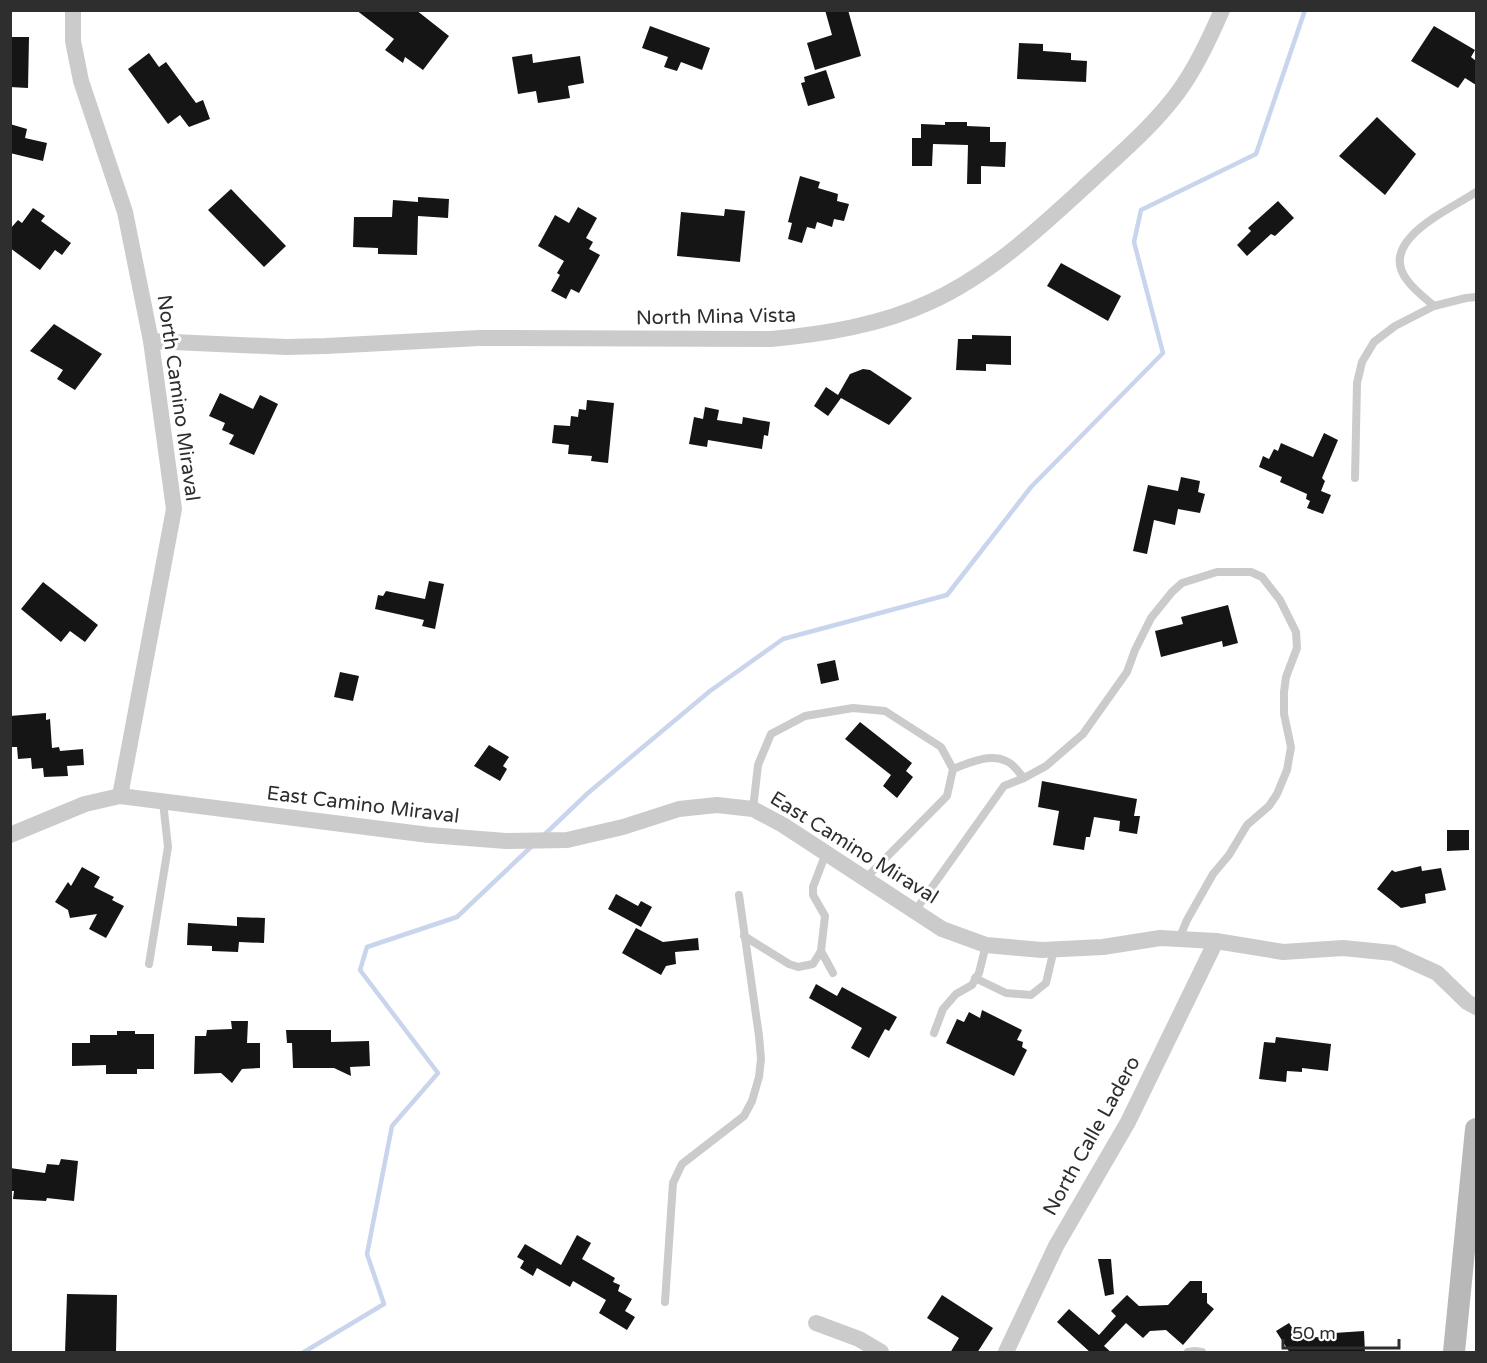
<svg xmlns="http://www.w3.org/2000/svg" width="1487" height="1363" viewBox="0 0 1487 1363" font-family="'Varela Round',sans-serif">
<rect width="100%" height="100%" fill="#fff"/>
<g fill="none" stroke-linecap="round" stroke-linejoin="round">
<g stroke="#c8d5ec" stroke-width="4.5">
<polyline points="543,836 588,793 710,691 783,639 947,595 1031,487 1163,353 1134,242 1141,210 1256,154 1305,10"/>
<polyline points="304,1352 384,1304 367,1254 392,1126 438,1073 360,970 367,947 457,917 532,846"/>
</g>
</g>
<g fill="#151515">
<polygon points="356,10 416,10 449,36 423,70 405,57 403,63 385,50 394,39"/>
<polygon points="825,10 848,10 861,56 815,70 807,43 832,35"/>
<polygon points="650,26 710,48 702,70 681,62 677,71 664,67 668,57 642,48"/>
<polygon points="1434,26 1475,50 1471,57 1476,61 1476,85 1465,78 1458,88 1411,61"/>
<polygon points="10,37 29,37 28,88 10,87"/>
<polygon points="1019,43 1043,44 1043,51 1071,53 1071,60 1087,61 1086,82 1017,79"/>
<polygon points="149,53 159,67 166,62 196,103 203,100 210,119 189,127 180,115 168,124 128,69"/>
<polygon points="532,54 533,63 580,56 584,83 568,86 570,98 538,103 536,91 518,94 512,57"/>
<polygon points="826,70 835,98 808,106 801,83 805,82 804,77"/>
<polygon points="1377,117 1416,154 1385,195 1339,156"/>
<polygon points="945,122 967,122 967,126 990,127 990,142 1006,142 1005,167 981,166 981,184 967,184 968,145 933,144 932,166 912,166 912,138 921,138 921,124 945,125"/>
<polygon points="10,124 27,129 25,138 47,143 43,161 10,153"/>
<polygon points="800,176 820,182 818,188 838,194 837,201 849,204 844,221 834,219 832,227 817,222 815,229 807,227 802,243 788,239 792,223 788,222"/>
<polygon points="231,189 286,246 264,267 208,210"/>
<polygon points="418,197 449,199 448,218 418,216 417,255 378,254 378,248 353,247 354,217 392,217 393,200 418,202"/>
<polygon points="1278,201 1294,218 1275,236 1271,234 1247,256 1237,245 1251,231 1248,228"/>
<polygon points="578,207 597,218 586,238 593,242 589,249 600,255 579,293 571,289 566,299 551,291 560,275 557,273 564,261 538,246 555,215 569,223"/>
<polygon points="33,208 45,216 41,221 71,243 62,255 55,250 40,270 10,248 10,229 18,220 22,223"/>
<polygon points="725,209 745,211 740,262 677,256 681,212 724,216"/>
<polygon points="1061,263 1121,296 1108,321 1047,286"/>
<polygon points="54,324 102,354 75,390 57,379 63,370 30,351"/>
<polygon points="972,335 1011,336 1011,365 986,364 986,371 956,370 958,339 972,339"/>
<polygon points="863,369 870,370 912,398 889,425 841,398 828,416 814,406 826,387 838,395 850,374"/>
<polygon points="220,393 253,409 260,395 278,404 254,455 229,444 234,435 222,430 225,423 209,416"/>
<polygon points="587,400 614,403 608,463 591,461 592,456 568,454 569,445 552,443 554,425 570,426 571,416 578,417 579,409 586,410"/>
<polygon points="705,407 719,410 717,420 742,424 743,417 770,422 768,436 764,435 762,449 708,440 707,447 689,444 694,417 703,419"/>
<polygon points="1324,433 1338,440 1322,478 1325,481 1321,491 1331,495 1323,514 1307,508 1310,501 1306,499 1307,494 1280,482 1282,477 1259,467 1263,456 1269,459 1274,449 1278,451 1281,443 1313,457"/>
<polygon points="1181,477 1200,481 1198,492 1205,494 1200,513 1178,509 1175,525 1154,520 1147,554 1133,551 1148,485 1178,491"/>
<polygon points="429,581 444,584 435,629 422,626 424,620 375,609 378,595 383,596 386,591 425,599"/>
<polygon points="43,582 98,625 85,642 70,631 61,642 21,609"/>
<polygon points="1228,605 1238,643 1223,647 1222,641 1161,657 1155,631 1183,624 1181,617"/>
<polygon points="835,660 839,680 821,684 817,664"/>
<polygon points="340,672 359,676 353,701 334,697"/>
<polygon points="46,713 46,720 50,719 52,748 59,747 60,751 83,749 84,765 67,766 68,776 44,777 43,768 32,769 31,758 18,759 17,747 12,747 10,716"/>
<polygon points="860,722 912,763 906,771 913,777 897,798 883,786 891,775 845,739"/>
<polygon points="489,745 509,757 503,766 507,769 500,781 474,766"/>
<polygon points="1042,781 1137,799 1134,816 1140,816 1137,834 1119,831 1120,821 1094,817 1090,837 1086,837 1084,850 1053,845 1059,811 1038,807"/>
<polygon points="1447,830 1469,830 1469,850 1447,851"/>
<polygon points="1421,866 1422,871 1441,868 1446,890 1425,894 1426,903 1401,908 1377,889 1392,870 1395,872"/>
<polygon points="82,867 100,877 94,887 114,897 112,900 124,906 106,938 89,929 97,914 70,918 68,910 55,902 68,882 71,886"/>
<polygon points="616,894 638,906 641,901 652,907 641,927 608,909"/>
<polygon points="237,917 265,918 264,943 239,942 238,952 212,951 212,946 187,945 188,923 237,926"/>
<polygon points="636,928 663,942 698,938 699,950 675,952 676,964 666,966 661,975 622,953"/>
<polygon points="816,984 837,996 842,987 897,1017 889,1031 885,1029 869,1058 851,1048 862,1028 809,998"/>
<polygon points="982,1010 1022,1030 1017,1040 1023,1042 1022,1047 1027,1050 1014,1076 946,1043 957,1019 964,1022 969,1012 980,1018"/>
<polygon points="231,1021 248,1021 247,1043 260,1043 260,1068 242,1069 232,1083 221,1073 194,1074 195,1036 206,1036 207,1030 232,1029"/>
<polygon points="286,1030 331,1030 331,1042 369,1041 370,1066 350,1067 351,1076 334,1068 293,1068 292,1043 287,1043"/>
<polygon points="117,1031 135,1031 135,1034 154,1034 154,1069 137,1069 137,1074 106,1074 106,1065 72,1066 72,1043 90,1043 90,1035 117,1035"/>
<polygon points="1276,1037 1331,1044 1328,1071 1302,1068 1302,1072 1287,1071 1286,1082 1259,1079 1264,1042 1275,1043"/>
<polygon points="61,1159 78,1161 74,1201 47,1198 46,1201 13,1199 14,1191 10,1191 10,1168 45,1173 47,1164 59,1165"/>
<polygon points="577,1235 591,1243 582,1259 615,1278 613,1282 620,1285 618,1291 632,1299 625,1311 635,1317 627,1330 599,1313 606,1300 573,1281 570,1287 537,1268 533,1276 520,1268 524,1261 517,1257 525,1244 561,1265"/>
<polygon points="1098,1259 1111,1259 1114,1294 1105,1296"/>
<polygon points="1190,1281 1202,1281 1202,1293 1207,1293 1207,1303 1214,1309 1183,1345 1166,1330 1150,1331 1143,1338 1126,1323 1104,1346 1112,1353 1091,1353 1057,1322 1069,1309 1099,1335 1116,1316 1111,1311 1127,1295 1139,1306 1168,1305"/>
<polygon points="67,1294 117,1295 116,1353 65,1353"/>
<polygon points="942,1295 993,1328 977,1353 950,1353 959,1338 927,1318"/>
<polygon points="1289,1323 1299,1338 1320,1337 1319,1334 1364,1331 1365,1353 1290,1353 1276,1331"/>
</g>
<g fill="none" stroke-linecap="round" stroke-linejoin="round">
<g stroke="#cbcbcb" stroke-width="8">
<path d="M1434,306C1425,298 1414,290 1407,280C1376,240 1452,209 1476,192"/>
<polyline points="1355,478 1357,383 1362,362 1374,342 1395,326 1434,306 1466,298 1476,297"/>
<path d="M953,769C968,763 990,753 1006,761C1013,763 1019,773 1024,778"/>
<polyline points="753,809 758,765 771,734 805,716 853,708 885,711 941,747 953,769 947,796 865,879"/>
<polyline points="915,911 1004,786 1024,778 1046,766 1083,734 1127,672 1135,650 1151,618 1172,592 1182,583 1217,572 1251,572 1262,577 1280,600 1296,632 1297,648 1286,677 1284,692 1284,714 1291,747 1287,770 1277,794 1269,806 1247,825 1229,855 1213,874 1187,920 1179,939"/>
<polyline points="744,936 789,964 798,967 813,964 821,951 825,916 813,895 813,887 826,853"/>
<polyline points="821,951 833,973"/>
<polyline points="149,964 168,847 163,802"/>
<polyline points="975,978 1006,993 1031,995 1046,983 1054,949"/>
<polyline points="934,1033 943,1009 956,994 972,985 979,973 986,945"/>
<polyline points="665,1302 673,1183 682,1164 744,1116 752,1101 759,1077 761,1059 759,1036 739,895"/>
<polyline points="1188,1352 1195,1351 1202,1352"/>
</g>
<g stroke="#cbcbcb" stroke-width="16">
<polyline points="73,10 73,41 81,81 125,212 151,341 174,509 120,796"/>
<path d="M151,341L286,347L326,346L479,338L771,339C825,334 881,325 930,302C992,274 1044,224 1093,179C1123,151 1155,124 1179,91C1197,66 1210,38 1222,10"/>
<polyline points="10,835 85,804 120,796 429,835 506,841 567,840 623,827 679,809 717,805 753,809 783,825 942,929 986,945 1042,950 1103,947 1160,938 1216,941 1283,952 1343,948 1393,953 1437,973 1467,1002 1476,1007"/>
<polyline points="816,1323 859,1339 881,1352"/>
<polyline points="1006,1352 1056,1246 1128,1122 1216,941"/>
</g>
<polyline stroke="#b8b8b8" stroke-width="22" points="1454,1352 1476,1129"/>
</g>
<g text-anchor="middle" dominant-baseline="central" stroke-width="6" stroke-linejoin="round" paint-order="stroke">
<g font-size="20" fill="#2e2e2e" stroke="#fff">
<text transform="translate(716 317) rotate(-1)">North Mina Vista</text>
<text transform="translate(178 398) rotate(82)">North Camino Miraval</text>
<text transform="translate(363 805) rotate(7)">East Camino Miraval</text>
<text transform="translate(854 848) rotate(32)">East Camino Miraval</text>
<text transform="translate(1092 1136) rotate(-61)">North Calle Ladero</text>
</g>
</g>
<rect width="1487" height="1363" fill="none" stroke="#2e2e2e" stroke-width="24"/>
<path d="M1283 1339v9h116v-9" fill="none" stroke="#2e2e2e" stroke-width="3"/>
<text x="1292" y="1339" font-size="18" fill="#2e2e2e" stroke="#ffffff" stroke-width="4.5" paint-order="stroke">50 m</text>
</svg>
